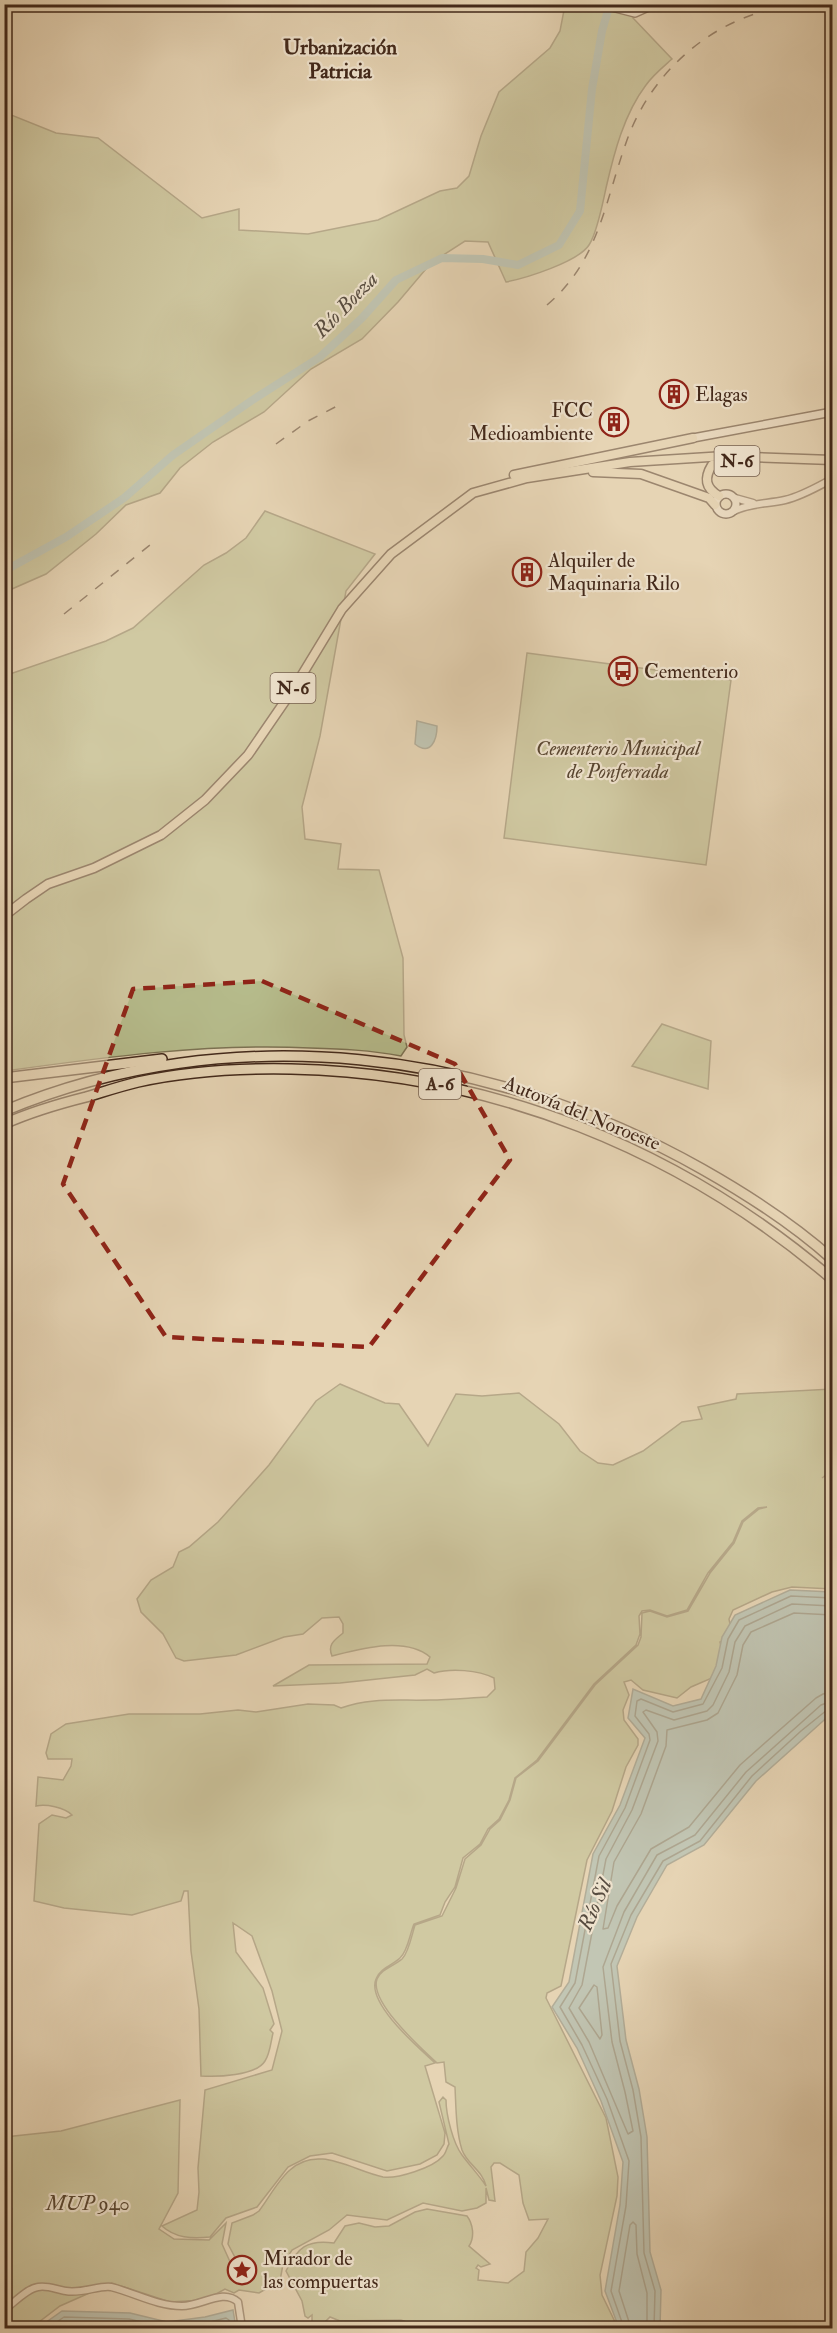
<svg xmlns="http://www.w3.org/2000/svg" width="837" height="2333" viewBox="0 0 837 2333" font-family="'IM FELL Double Pica',serif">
<rect width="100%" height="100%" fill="#e6d4b4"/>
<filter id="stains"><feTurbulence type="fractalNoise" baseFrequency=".00333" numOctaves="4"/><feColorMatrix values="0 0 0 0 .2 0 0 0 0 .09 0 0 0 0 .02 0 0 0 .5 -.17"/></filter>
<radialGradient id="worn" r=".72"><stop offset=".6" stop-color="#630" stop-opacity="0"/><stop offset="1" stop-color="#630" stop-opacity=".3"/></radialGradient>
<g fill="#b6bc8c" stroke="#7c7253" stroke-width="1.5">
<path d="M565,5H643L633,18L672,59C663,67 653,75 646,85C624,114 614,153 606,188C603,202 597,233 589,245C578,262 526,278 506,282L488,242L465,241L431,263L398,302L362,339L311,369L264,412L213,442L180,468L160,493L126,505L96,534L46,574L5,592L4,112L56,133L98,138L202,218L239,209V230L308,234L378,220L440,191L457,188L469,176L481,136L499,92L550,48L560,31Z"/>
<path d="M265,511L375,554L346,591L320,736L302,807L305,839L341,844L338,869L379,870L403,958L404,1035L407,1047L401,1056C370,1050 341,1049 310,1048C207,1043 106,1057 5,1071L4,676L106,641L133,628L204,565L226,553L246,538Z"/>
<polygon points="527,653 731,680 706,865 504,838"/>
<polygon points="662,1024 711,1041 708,1089 632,1066"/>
<path d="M340,1384L385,1403L399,1404L428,1446L456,1394L482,1396L519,1393L559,1424L580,1451L598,1463L613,1465L643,1451L682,1422L702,1419L698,1407L736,1399L737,1394L832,1389V1470L822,1478L832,1471V1589L792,1587L772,1592L733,1610L729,1619L733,1639L720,1642L724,1655L712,1678L691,1687L677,1698L643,1690L631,1680L624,1682L629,1695L623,1710L624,1720L638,1739V1745L626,1767L612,1811L587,1860L561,1986L547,1993L546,1998L606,2118L618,2177L617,2196L600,2275L602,2295L618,2328H424L401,2320L340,2321L330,2317L319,2328V2322L312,2323V2315L308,2318L305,2316L302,2301L286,2271C297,2248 307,2239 334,2243L345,2226L359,2223L375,2227L389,2226L415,2212L427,2209L467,2216C473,2224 475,2237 469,2246L490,2264L481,2267L478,2265L476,2268L479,2270L478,2280L508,2283L524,2271L526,2252L538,2238L548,2219L529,2220L523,2203L519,2175L500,2163H494L491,2167L495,2201L489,2200L486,2188V2203L477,2208L462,2211L423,2203L387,2220L347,2215L329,2230L292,2250L283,2264L280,2281L259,2293L239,2290L234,2293L225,2289L205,2300L170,2302L112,2283L60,2306L31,2328H5V2216L12,2209L5,2199V2137L61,2131L180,2100L178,2193L159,2229L174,2239L209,2240L226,2223L222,2244L231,2264L230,2267L241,2278L248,2269L242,2263L239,2265L228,2244L232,2223L253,2215L259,2211C269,2198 278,2180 290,2170C318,2144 353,2171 383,2177C397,2179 433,2168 443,2156C446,2153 447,2147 449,2144L439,2102L443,2097L446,2100C446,2115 453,2143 462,2155C470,2166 479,2175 486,2186C483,2171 467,2164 462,2150C456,2131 456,2108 455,2087L446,2082L444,2062L437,2063C422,2049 369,2002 377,1979C381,1969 394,1966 402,1959C409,1952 412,1934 415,1925L442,1916L456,1888L465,1859L481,1845L490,1829L500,1820L510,1800L516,1778L538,1761L595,1685L638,1645L641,1637L642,1613L650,1611L667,1617L688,1611L710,1573L734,1543L743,1522L759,1509L767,1507L758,1508L742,1521L733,1542L708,1573L687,1610L667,1616L650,1610L642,1611L639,1616L640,1634L636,1645L594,1684L537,1760L515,1778L509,1800L499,1819L488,1829L480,1844L463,1858L455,1887L445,1902L440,1915L414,1924C410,1933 408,1951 400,1958C393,1965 380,1968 376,1979C366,2003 419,2048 435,2063L425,2066L445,2133L444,2144L437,2155L420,2164L387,2171L332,2153L310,2156L288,2167L257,2207L226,2218L210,2237C192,2239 175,2238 162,2226L197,2210L199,2192L198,2168L205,2090L272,2070L282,2031L272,1991L252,1936L233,1923L236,1952L263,1988L274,2024L270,2030L273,2033C271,2041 270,2054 265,2061C256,2076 216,2077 201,2076L199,2009L191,1951L188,1891H184L181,1901L132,1915L64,1908L34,1901L39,1824L52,1815L66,1818L72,1815C64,1807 46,1804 36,1806L38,1777L63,1780L71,1766L72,1759H48L46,1753L51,1734L66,1724L129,1714H200L238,1710L256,1712L308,1704L334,1705L341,1708C371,1697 399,1701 430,1700C449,1700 468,1698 487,1697L495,1689L494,1678C478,1670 451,1668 434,1673L427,1669L415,1675L340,1683L273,1686L309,1665L427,1664L430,1657C405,1636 360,1649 332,1656C327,1644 335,1640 343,1633V1624L339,1617L322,1618L303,1634L284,1637L236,1655L184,1661L176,1658L163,1634L141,1612L137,1599L151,1580L173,1567L179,1552L189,1547L218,1522L269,1465L316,1401Z"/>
</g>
<g fill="#97b7b3" stroke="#757e76" stroke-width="1.5">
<path d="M417,721L437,726C437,739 431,757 415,744Z"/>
<polygon points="790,1590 832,1592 832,1713 756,1781 704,1845 667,1865 637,1917 617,1966 626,2040 639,2089 647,2137 650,2252 661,2290 660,2328 619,2328 605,2291 620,2205 623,2162 601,2101 577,2048 552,2007 569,1982 593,1854 620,1805 645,1738 628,1718 633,1689 673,1706 701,1699 716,1666 722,1637 735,1615"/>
<polygon points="233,2310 236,2328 38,2328 62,2311 130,2313 167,2322 205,2317"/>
</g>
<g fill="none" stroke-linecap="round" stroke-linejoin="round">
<g stroke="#6c7066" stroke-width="1.5">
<polyline points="832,1606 792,1604 745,1626 735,1642 729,1672 713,1705 707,1711 674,1720 646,1710 643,1712 657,1732 658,1741 632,1810 606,1859 582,1985 569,2008 589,2042 628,2134 633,2131 625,2092 612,2042 603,1967 624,1912 657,1855 695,1835 746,1772 821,1705 832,1701"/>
<polyline points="832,1615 794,1613 751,1632 743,1645 737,1675 718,1713 707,1720 667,1730 666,1746 641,1814 614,1862 603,1929 608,1928 617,1906 651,1849 689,1827 740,1765 816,1698 823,1694 832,1692"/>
<polygon points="594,1985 597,1987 602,2035 600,2039 579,2008"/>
<polyline points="48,2328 64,2317 129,2319 167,2328 206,2323 226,2318 229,2320 230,2328"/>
<polyline points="61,2328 67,2325 136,2328"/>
<polyline points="624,2328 611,2291 626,2206 629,2161 607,2099 582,2045 560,2007 575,1983 599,1856 625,1808 650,1740 649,1734 635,1716 637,1701 641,1699 673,1712 703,1704 722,1668 728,1639 739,1620 791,1596 832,1598"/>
<polyline points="631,2328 619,2291 630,2225 633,2222 636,2225 637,2254 647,2293 647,2328"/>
<polyline points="654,2328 655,2291 644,2253 641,2137 633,2090 620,2041 611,1964 631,1915 663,1861 700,1841 752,1776 801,1731 827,1710 832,1709"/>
</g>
<polyline stroke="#97b7b3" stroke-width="8" points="4,571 66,537 124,498 173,455 251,401 320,357 362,318 396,280 442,258 483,259 518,265 559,245 580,211 592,89 602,31 610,4"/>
<g stroke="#6b5340" stroke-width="9">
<g id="tertiary">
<polyline points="735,498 753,503"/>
<path d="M734,511C750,503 767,504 785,500C802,496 817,487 832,479"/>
<path d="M4,2310C14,2303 26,2289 38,2287C48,2285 57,2290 66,2291C81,2294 100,2285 111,2287C135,2293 157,2306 182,2306C202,2306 223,2288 238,2302L242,2328"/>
</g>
</g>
<g stroke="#42281a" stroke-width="10">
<g id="secondary">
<polyline points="600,4 635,13 655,4"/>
<polyline points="693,438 832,412"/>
<circle cx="726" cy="504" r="10"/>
</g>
</g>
<g stroke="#42281a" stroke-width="11">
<g id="trunk">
<polyline points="593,472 641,474 709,498 715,505"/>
<polyline points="514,475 693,438"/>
<path d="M719,496C705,488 704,478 712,465L731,461"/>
<polyline points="4,916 26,899 48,884 94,868 161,835 205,800 248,755 294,688 342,609 391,554 473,493 527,478 630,462 725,456 832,460"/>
</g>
</g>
<g stroke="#42281a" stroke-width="12">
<g id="motorway">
<polyline points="4,1078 162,1059"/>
<path d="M4,1111C231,1016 492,1050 702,1169C748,1195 793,1224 832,1259"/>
<path d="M4,1124C31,1112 58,1104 86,1097C103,1092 121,1086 138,1082C188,1071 240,1068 291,1069C492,1073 680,1149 832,1279"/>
</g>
</g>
<use href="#tertiary" stroke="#efe3ce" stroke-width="6"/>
<use href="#secondary" stroke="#efe3ce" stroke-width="7"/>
<use href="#trunk" stroke="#e6d4b4" stroke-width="8"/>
<use href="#motorway" stroke="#e6d4b4" stroke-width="9"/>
<g stroke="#42281a" stroke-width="1.5" stroke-dasharray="10 10" stroke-linecap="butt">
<path d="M547,305C599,261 605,201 627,140C650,76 705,24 773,9C790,5 809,5 827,4"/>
<polyline points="276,444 308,421 341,404"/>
<polyline points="64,614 150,545"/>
</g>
</g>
<path d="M0 0H837V2333H0ZM262,981L455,1064L510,1160L369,1347L166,1337L63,1184L133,989Z" fill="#e6d4b4" fill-opacity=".55" fill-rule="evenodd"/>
<path fill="none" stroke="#8f2418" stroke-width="4.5" stroke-dasharray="12 8" stroke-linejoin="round" d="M262,981L455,1064L510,1160L369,1347L166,1337L63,1184L133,989Z"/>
<defs>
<g id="building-ring" transform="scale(1.5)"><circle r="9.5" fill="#efe3ce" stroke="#8f2418" stroke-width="1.5"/><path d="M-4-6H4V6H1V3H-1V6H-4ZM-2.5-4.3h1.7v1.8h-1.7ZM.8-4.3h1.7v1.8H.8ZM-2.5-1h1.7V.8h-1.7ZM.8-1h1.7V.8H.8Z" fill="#8f2418"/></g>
<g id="bus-ring" transform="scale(1.5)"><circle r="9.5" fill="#efe3ce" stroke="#8f2418" stroke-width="1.5"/><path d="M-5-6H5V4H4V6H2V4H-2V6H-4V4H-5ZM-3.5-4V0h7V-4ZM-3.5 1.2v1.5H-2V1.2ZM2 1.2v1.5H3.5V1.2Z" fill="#8f2418"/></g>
<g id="sight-ring" transform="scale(1.5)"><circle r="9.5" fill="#efe3ce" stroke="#8f2418" stroke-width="1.5"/><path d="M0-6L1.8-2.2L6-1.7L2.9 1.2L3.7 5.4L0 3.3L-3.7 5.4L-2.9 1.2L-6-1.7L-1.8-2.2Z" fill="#8f2418"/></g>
</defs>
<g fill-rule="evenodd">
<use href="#building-ring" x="674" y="394"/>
<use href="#building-ring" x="614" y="422"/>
<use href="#building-ring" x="527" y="572"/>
<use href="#bus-ring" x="623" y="671"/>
<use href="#sight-ring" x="242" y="2270"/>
</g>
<g text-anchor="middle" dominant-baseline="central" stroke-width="4.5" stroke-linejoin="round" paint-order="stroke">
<g fill="#efe3ce" stroke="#766050" stroke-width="1.5">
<rect x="714.5" y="446" width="45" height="30" rx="4.5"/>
<rect x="270.5" y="673" width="45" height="30" rx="4.5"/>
<rect x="419" y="1069" width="42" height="30" rx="4.5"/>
</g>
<g font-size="18" font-weight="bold" fill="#42281a">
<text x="737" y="461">N-6</text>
<text x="293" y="688">N-6</text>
<text x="440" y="1084">A-6</text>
</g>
<g font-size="20" fill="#42281a" stroke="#efe3ce" text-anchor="start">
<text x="695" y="394">Elagas</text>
<text x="593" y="410" text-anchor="end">FCC<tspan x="593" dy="23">Medioambiente</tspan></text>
<text x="548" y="560">Alquiler de<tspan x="548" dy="23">Maquinaria Rilo</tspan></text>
<text x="644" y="671">Cementerio</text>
<text x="263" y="2258">Mirador de<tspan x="263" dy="23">las compuertas</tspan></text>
</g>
<g font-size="20" font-style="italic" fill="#594631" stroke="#efe3ce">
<text x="618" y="748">Cementerio Municipal<tspan x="618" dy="23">de Ponferrada</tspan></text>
<text x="88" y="2203">MUP 940</text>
</g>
<g font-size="20" fill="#42281a" stroke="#efe3ce">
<text transform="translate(582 1113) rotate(22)">Autovía del Noroeste</text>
</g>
<g font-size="21" font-weight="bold" fill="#42281a" stroke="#efe3ce">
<text x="340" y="47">Urbanización<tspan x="340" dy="24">Patricia</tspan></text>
</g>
<g font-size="21" font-style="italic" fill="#574c40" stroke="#efe3ce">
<text transform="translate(346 305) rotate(-46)">Río Boeza</text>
<text transform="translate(595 1905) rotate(-66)">Río Sil</text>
</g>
</g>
<rect width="837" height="2333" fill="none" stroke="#e6d4b4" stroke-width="24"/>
<rect x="6" y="6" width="825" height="2321" fill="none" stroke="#42281a" stroke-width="3"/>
<rect x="12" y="12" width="813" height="2309" fill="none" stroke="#42281a" stroke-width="1.5"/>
<rect width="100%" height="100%" filter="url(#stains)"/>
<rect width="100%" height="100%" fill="url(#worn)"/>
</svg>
